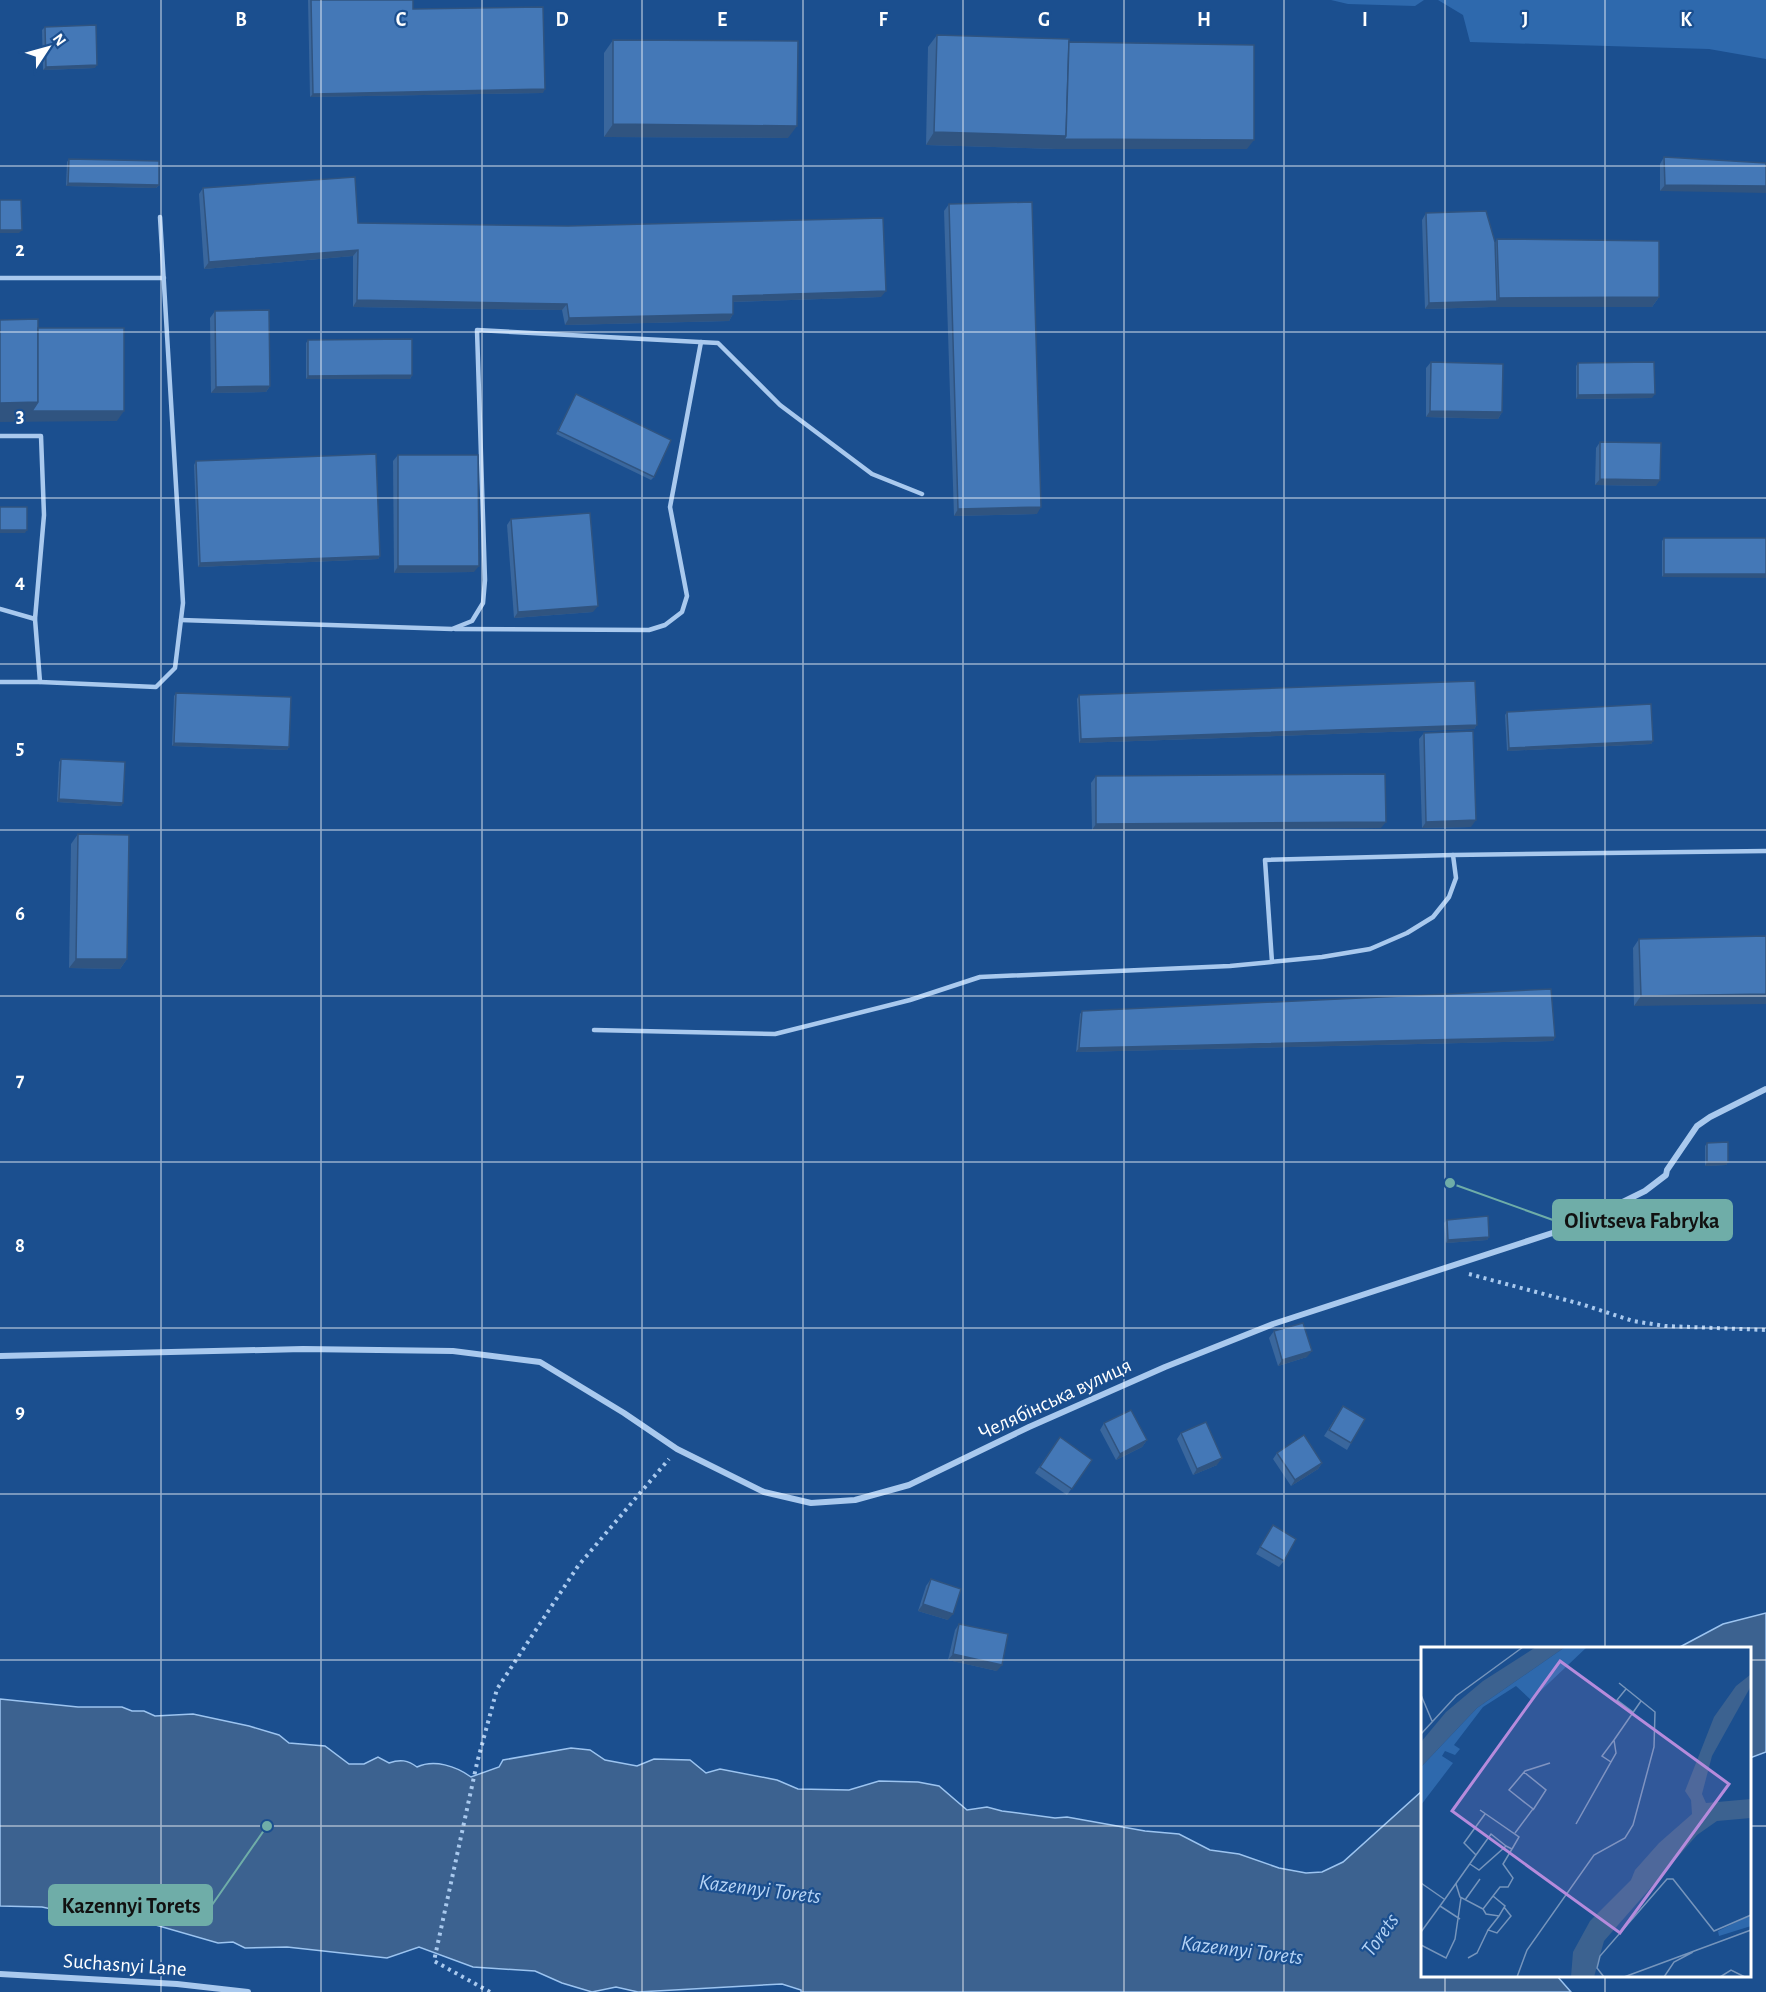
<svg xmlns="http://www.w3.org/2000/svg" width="1766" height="1992" viewBox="0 0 1766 1992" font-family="'Alegreya Sans',sans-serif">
<rect width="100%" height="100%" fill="#1b4f8f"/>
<g fill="#2e69ad">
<polygon points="1331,0 1424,0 1415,6 1348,4"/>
<polygon points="1438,0 1766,0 1766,59 1709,49 1470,42 1463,15"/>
</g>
<g fill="#3c6290" stroke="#9cc4f0" stroke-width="1.5">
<polygon points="1766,1613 1766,1752 1750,1758 1750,1648 1678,1648 1723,1624"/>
<path d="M0,1699L78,1707H122L132,1711H144L155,1716L193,1714L249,1726L279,1735L289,1743L325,1746L349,1764H364L378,1757L389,1763C400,1759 408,1760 417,1767C434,1759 456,1766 471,1777L499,1767L503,1760L571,1748L590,1750L605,1760L637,1766L654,1759L690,1760L706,1773L720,1769L777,1780L798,1789L849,1790L879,1781L918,1782L939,1786L967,1810L987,1807L1002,1811L1055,1818L1067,1817L1145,1831L1179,1834L1210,1850L1239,1854L1279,1868L1306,1873L1322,1872L1343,1862L1422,1791V1976H1557L1571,1992H801V1990L782,1984L638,1992L616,1987L592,1992L562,1983L535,1971L473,1967L419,1947L387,1958L287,1947L245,1948L233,1942L218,1943L114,1913L75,1914L42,1907L0,1906Z"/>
</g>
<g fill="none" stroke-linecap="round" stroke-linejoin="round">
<g stroke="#a9c9ee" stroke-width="4" stroke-dasharray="3 4.5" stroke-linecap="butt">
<polyline points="1469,1274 1581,1304 1633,1321 1665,1326 1766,1330"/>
<polyline points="490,1992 434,1961 477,1763 497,1689 578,1566 669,1459"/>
</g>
<g stroke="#a9c9ee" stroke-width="4.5">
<polyline points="0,278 164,278"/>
<polyline points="0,436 41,436 44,515 35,619 0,609"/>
<polyline points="181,620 452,629 472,621 483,603 485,580 477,330 718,343 780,405 872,474 922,494"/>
<polyline points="455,629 649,630 665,625 682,612 687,596 670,507 701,342"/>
<polyline points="0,682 40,682 35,619"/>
<polyline points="40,682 156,687 175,668 183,603 160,217"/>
<polyline points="1272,962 1265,860 1453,855"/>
<polyline points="594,1030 775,1034 910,1000 980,977 1230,966 1322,957 1370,949 1407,933 1433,917 1449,897 1456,878 1453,855 1766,851"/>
</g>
<g stroke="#a9c9ee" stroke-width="6">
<polyline points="0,1356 303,1349 453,1351 540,1362 624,1413 677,1449 764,1492 811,1503 855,1500 909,1485 1029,1427 1165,1367 1273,1324 1574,1226 1645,1191 1666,1175 1667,1170 1697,1126 1710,1117 1766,1089"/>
<polyline points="0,1974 177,1984 248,1992"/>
</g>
</g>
<g fill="#3a679d">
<polygon points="308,0 413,0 413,9 543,93 310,97"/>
<polygon points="45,27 95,68 43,70 42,30"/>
<polygon points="937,35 1069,42 1247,149 1057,149 926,145 928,47"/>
<polygon points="613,40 788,138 604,137 604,53"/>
<polygon points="1664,157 1766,163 1660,191 1660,164"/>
<polygon points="69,159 159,185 156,188 66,186 67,162"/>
<polygon points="203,188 358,223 881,297 733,302 733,314 729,321 565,325 562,310 353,307 353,256 204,269 199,194"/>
<polygon points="949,204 1037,514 954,516 944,211"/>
<polygon points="1426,213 1495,243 1497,239 1659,297 1652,307 1492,307 1425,309 1422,220"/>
<polygon points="215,311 270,386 266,392 211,393 210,318"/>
<polygon points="308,340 412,375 410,379 306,379 306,343"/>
<polygon points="1431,362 1502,412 1498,419 1426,417 1426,368"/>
<polygon points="1578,363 1652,398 1576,399 1576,366"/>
<polygon points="576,394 654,477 651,480 556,434"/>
<polygon points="1600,442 1656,486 1595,485 1596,448"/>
<polygon points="398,455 474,572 394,573 393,461"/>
<polygon points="196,461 380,556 378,559 198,567 194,465"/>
<polygon points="511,519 593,612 514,618 507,525"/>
<polygon points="1664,538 1766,538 1662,577 1662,541"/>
<polygon points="176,693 289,747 287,750 172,746 174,696"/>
<polygon points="1079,695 1477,725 1474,729 1079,743 1077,699"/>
<polygon points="1507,712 1653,741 1651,744 1507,751 1505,715"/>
<polygon points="1424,733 1471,827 1422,828 1419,739"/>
<polygon points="61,759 123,803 121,806 57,802 59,762"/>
<polygon points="1096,776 1381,828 1092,830 1091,783"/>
<polygon points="78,834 127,959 120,969 69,968 71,844"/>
<polygon points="1766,936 1634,1006 1633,948 1639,939"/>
<polygon points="1082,1011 1555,1037 1553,1041 1076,1052 1080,1014"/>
<polygon points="1707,1143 1728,1162 1726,1165 1705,1166 1705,1146"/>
<polygon points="1447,1220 1489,1237 1487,1240 1446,1243 1444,1223"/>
<polygon points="1274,1331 1307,1357 1278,1366 1269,1338"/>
<polygon points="1343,1406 1351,1443 1347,1450 1324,1436"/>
<polygon points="1104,1423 1147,1440 1142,1447 1116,1460 1100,1430"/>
<polygon points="1181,1433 1217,1465 1193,1475 1177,1439"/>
<polygon points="1060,1437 1092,1460 1067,1495 1035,1473"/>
<polygon points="1277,1453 1322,1463 1318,1469 1291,1486 1273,1459"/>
<polygon points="1273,1525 1284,1561 1279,1567 1256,1554"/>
<polygon points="931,1579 948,1620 918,1611 926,1586"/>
<polygon points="959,1624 997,1671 948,1660 955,1630"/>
</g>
<g fill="#305480">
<polygon points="97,65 95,68 43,70 46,67"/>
<polygon points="545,89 543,93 310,97 313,94"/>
<polygon points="613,124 797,126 788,138 604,137"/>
<polygon points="934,132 1066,136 1254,140 1247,149 1057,149 926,145"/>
<polygon points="68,183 159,185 156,188 66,186"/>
<polygon points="1665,185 1766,186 1766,193 1660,191"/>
<polygon points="0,230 22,230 19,233 0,233"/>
<polygon points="358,250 353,256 204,269 209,262"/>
<polygon points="886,291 881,297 729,302 733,296"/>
<polygon points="1659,297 1652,307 1492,307 1425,309 1429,303 1497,301 1499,298"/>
<polygon points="357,300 567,304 562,310 353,307"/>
<polygon points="733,314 729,321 565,325 569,318"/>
<polygon points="412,375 410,379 306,379 308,376"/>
<polygon points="270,386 266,392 211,393 216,387"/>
<polygon points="1655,394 1652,398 1576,399 1578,395"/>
<polygon points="38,402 124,411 117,421 0,422 0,403"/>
<polygon points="1430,411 1502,412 1498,419 1426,417"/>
<polygon points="1600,479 1660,480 1656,486 1595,485"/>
<polygon points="1041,507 1037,514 954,516 958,509"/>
<polygon points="0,530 27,530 25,533 0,533"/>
<polygon points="380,556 378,559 198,567 200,563"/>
<polygon points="398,566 479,566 474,572 394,573"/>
<polygon points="1664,574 1766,574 1766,578 1662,577"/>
<polygon points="598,606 593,612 514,618 518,612"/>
<polygon points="1477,725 1474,729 1079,743 1081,739"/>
<polygon points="1653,741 1651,744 1507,751 1509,748"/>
<polygon points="174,743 289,747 287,750 172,746"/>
<polygon points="59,799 123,803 121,806 57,802"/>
<polygon points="1476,820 1471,827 1422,828 1426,822"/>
<polygon points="1386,822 1381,828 1092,830 1096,824"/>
<polygon points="76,959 127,959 120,969 69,968"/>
<polygon points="1766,994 1766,1004 1634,1006 1641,996"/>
<polygon points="1555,1037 1553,1041 1076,1052 1079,1048"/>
<polygon points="1707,1162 1728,1162 1726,1165 1705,1166"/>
<polygon points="1489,1237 1487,1240 1446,1243 1448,1240"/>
<polygon points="1312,1351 1307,1357 1278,1366 1282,1360"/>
<polygon points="1147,1440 1142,1447 1116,1460 1120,1454"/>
<polygon points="1222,1458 1217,1465 1193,1475 1197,1469"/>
<polygon points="1322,1463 1318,1469 1291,1486 1295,1480"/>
<polygon points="923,1604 953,1614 948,1620 918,1611"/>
<polygon points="953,1654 1002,1665 997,1671 948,1660"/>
</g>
<g fill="#4478b7" stroke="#305480" stroke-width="1.5">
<polygon points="311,0 413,0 413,9 543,7 545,89 313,94"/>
<polygon points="96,25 97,65 46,67 45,27"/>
<polygon points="937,35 1069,39 1066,136 934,132"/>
<polygon points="613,40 798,41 797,126 613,124"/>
<polygon points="1069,42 1254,45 1254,140 1064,139 1066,136"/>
<polygon points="1664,157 1766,163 1766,186 1665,185"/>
<polygon points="69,159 159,161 159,185 68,183"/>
<polygon points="355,177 358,223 568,226 883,218 886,291 733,296 733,314 569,318 567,304 357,300 358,250 209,262 203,188"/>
<polygon points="0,200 21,200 22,230 0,230"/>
<polygon points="1032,202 1041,507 958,509 949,204"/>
<polygon points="1486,211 1495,242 1497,301 1429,303 1426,213"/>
<polygon points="1497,239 1659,241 1659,297 1499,298"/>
<polygon points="269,310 270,386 216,387 215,311"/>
<polygon points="38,319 38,402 0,403 0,320"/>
<polygon points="38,328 124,328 124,411 32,411 38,402"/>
<polygon points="412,339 412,375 308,376 308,340"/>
<polygon points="1431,362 1503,364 1502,412 1430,411"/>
<polygon points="1654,362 1655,394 1578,395 1578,363"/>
<polygon points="576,394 671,440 654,477 558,431"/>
<polygon points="1600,442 1661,443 1660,480 1600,479"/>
<polygon points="376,454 380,556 200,563 196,461"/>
<polygon points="398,455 478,455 479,566 398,566"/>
<rect x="0" y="507" width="27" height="23"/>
<polygon points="590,513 598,606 518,612 511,519"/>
<rect x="1664" y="538" width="102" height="36"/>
<polygon points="1475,681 1477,725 1081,739 1079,695"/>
<polygon points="176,693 291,697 289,747 174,743"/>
<polygon points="1651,704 1653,741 1509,748 1507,712"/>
<polygon points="1473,731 1476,820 1426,822 1424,733"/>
<polygon points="61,759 125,762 123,803 59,799"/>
<polygon points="1385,774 1386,822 1096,824 1096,776"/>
<polygon points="78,834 129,835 127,959 76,959"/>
<polygon points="1766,936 1766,994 1641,996 1639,939"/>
<polygon points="1551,989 1555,1037 1079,1048 1082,1011"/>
<polygon points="1728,1142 1728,1162 1707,1162 1707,1143"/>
<polygon points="1488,1216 1489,1237 1448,1240 1447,1220"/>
<polygon points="1303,1323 1312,1351 1282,1360 1274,1331"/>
<polygon points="1343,1406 1365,1419 1351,1443 1329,1430"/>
<polygon points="1131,1410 1147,1440 1120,1454 1104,1423"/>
<polygon points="1206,1422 1222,1458 1197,1469 1181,1433"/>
<polygon points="1304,1435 1322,1463 1295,1480 1277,1453"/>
<polygon points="1060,1437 1092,1460 1072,1489 1040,1467"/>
<polygon points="1273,1525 1296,1539 1284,1561 1260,1547"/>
<polygon points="931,1579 961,1589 953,1614 923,1604"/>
<polygon points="959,1624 1008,1634 1002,1665 953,1654"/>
</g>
<path fill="none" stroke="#fff" stroke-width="1.5" stroke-opacity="0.55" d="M161,0V1992M321,0V1992M482,0V1992M642,0V1992M803,0V1992M963,0V1992M1124,0V1992M1284,0V1992M1445,0V1648M1605,0V1648M0,166H1766M0,332H1766M0,498H1766M0,664H1766M0,830H1766M0,996H1766M0,1162H1766M0,1328H1766M0,1494H1766M0,1660H1422M1750,1660H1766M0,1826H1422M1750,1826H1766M1445,1976V1992M1605,1976V1992"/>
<g text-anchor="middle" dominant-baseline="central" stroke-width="4.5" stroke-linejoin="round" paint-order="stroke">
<g font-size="21" fill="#fff" stroke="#1b4f8f">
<text transform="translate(1055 1399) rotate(-25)">Челябінська вулиця</text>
<text transform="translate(125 1965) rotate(4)">Suchasnyi Lane</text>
</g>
<g font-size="22" font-style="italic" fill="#b5d3f5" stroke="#1b4f8f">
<text transform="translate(760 1889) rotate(7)">Kazennyi Torets</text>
<text transform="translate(1380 1935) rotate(-54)">Torets</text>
<text transform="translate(1242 1950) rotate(7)">Kazennyi Torets</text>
</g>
</g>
<g transform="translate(1421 1647)">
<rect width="330" height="330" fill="#1b4f8f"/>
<path d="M144,0H166L110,53L95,39L62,60L33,98L39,102L34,108L24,104L21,109L32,116L0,158V120L56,61ZM328,269L330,279L298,289L297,284Z" fill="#2e69ad"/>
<path d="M115,0H144L56,61L0,120V95L25,65L62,34ZM329,28L330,39L291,109L281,147L285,156L330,152V171L296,174L276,188L183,294L173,330H150L152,305L169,274L210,233L214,223L238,196L271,167L270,153L264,144L293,70L315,39Z" fill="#3c6290"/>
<path fill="none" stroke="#7695bc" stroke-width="1.5" d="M205,42L196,53L212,65M0,48L11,74M0,87L35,49L102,0M190,115L181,109L193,93M103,125L125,143L112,163M59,163L98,190L91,202M155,177L195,106L193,93L220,54M94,186L112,162L88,143L104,124L129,116M55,208L43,196L64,167M0,236L23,252M35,237L39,250L62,262M72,249L84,259L78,269L65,267L62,262L72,249L79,240H87L92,231L82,217L91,202L85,199M44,253L59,232M19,259L39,272M78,269L67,283L76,286L90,269L83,260M0,285L24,252L55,208L70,187L85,199L58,223L49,217M0,298L25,311L34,292L40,251M47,311L56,306L67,283M96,330L106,303L173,208L204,191L212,178L233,100L234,65L198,36M183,330L176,321L179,309L246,232H252L293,284L330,268M203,330L330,283M243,330L253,315L272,305M299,330L310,323L324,330"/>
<path fill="#b68bdc" fill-opacity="0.15" stroke="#b68bdc" stroke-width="3" d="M139,14L308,137L199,286L31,164Z"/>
<rect width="330" height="330" fill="none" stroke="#fff" stroke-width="3"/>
</g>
<g font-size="20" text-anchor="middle" font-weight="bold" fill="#fff" stroke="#1b4f8f" stroke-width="4.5" stroke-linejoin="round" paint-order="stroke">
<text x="241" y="26">B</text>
<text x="401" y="26">C</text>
<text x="562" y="26">D</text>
<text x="722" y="26">E</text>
<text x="883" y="26">F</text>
<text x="1044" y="26">G</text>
<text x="1204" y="26">H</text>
<text x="1365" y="26">I</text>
<text x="1525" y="26">J</text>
<text x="1686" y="26">K</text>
<text x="20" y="256">2</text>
<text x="20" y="422">3</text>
<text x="20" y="588">4</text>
<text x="20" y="754">5</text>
<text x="20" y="920">6</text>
<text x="20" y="1086">7</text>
<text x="20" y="1252">8</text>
<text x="20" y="1418">9</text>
</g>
<path fill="none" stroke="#6fada8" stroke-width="2" d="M1450 1183L1553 1220M267 1826L212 1905"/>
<g fill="#6fada8" stroke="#1b4f8f" stroke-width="2">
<circle cx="1450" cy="1183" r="6"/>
<circle cx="267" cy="1826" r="6"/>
</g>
<g fill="#6fada8" stroke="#6fada8" stroke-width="2">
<rect x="1553" y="1200" width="179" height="40" rx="6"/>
<rect x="49" y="1885" width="163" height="40" rx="6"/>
</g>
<g font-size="22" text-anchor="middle" font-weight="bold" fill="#111">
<text x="1642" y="1228">Olivtseva Fabryka</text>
<text x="131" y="1913">Kazennyi Torets</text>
</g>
<g transform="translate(48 48) rotate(54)" stroke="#1b4f8f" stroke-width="4.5" paint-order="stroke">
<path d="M0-4.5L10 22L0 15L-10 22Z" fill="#ffffff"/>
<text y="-9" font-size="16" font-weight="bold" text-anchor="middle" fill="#ffffff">N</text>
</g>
</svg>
